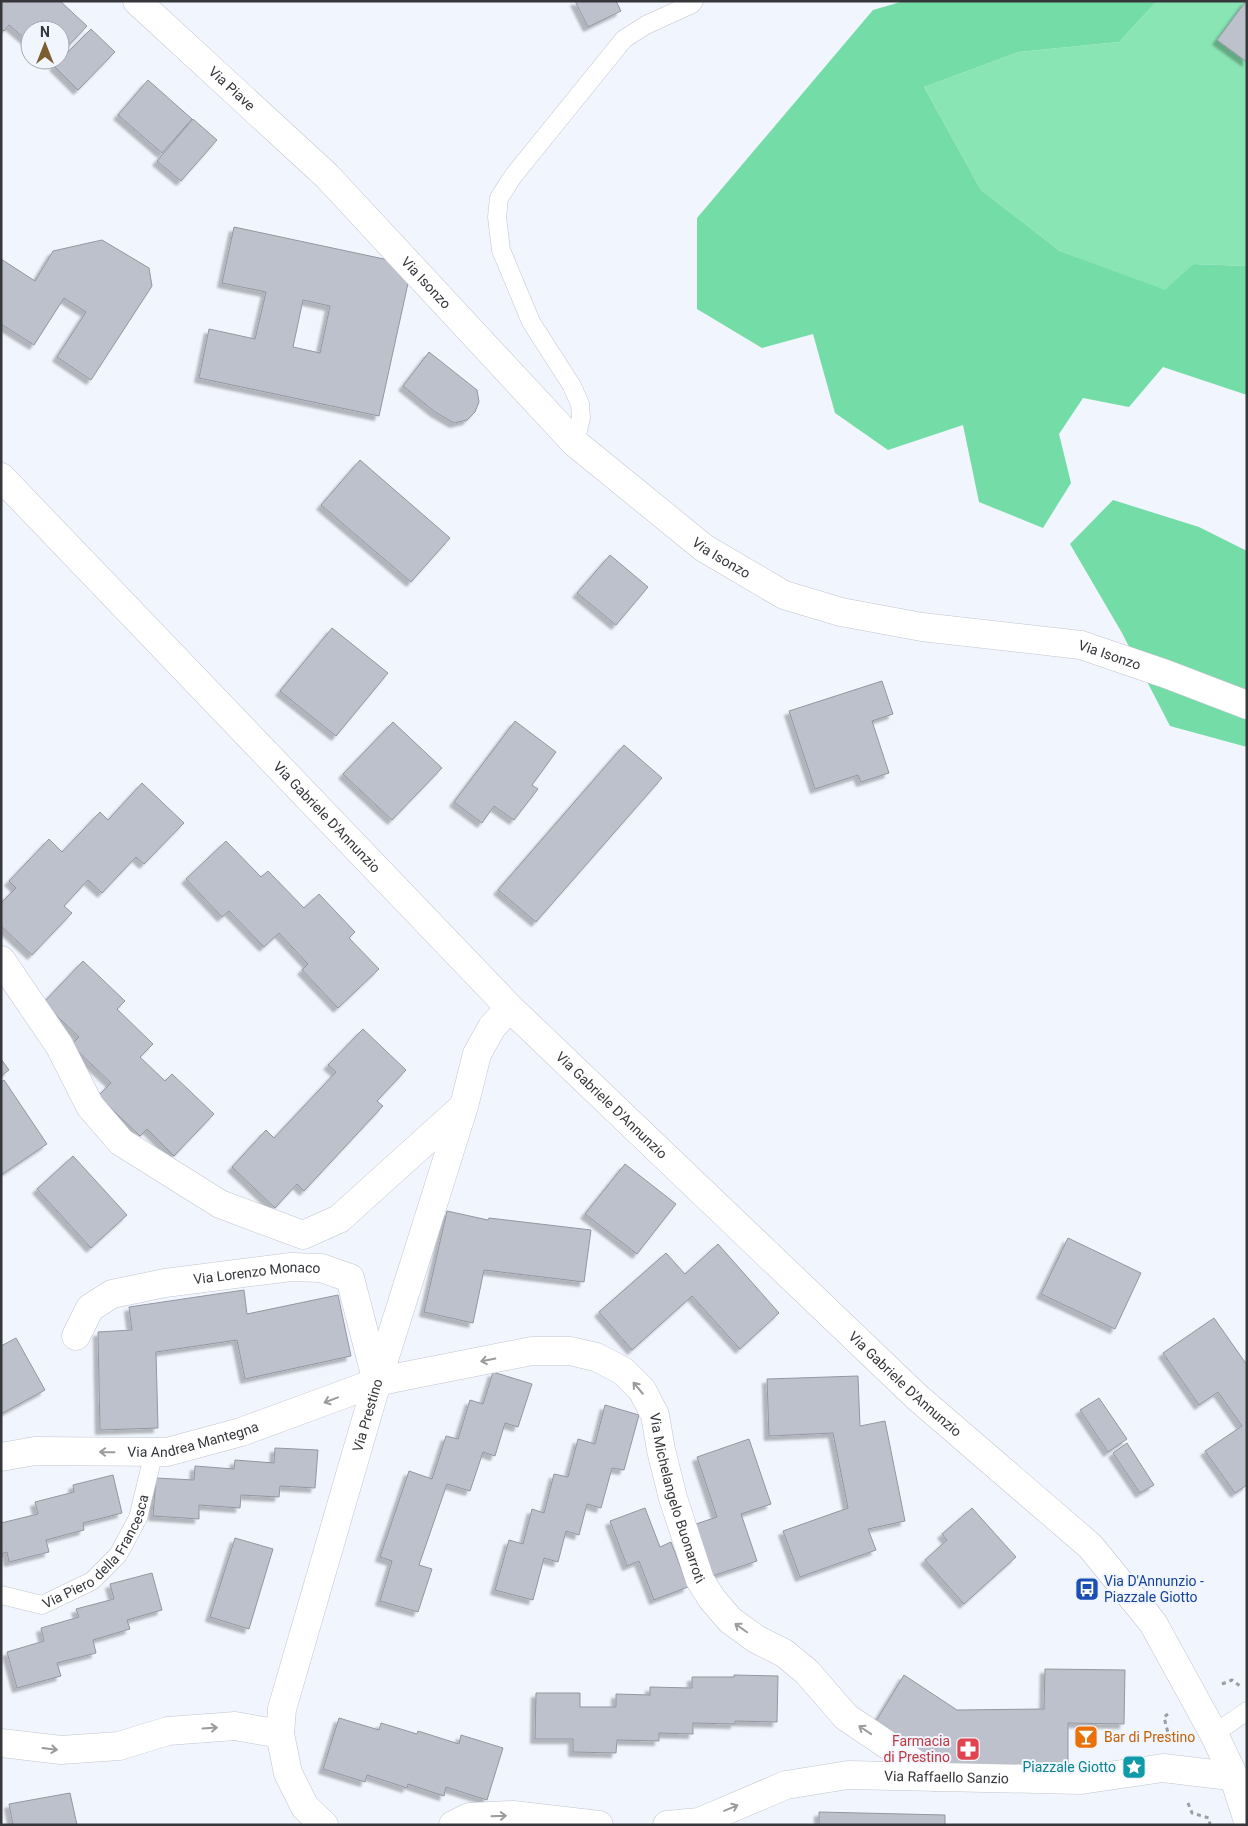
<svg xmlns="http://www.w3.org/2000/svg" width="1248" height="1826" viewBox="0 0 1248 1826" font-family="Roboto,sans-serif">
<defs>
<filter id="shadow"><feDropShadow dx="-4.5" dy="4.5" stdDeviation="1" flood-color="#0004"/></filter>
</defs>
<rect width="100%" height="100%" fill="#f1f5fd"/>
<polygon fill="#89e5b4" points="1157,1 1247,1 1247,266 1193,264 1165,291 1060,251 981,190 924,87 1019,52 1119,42"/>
<g fill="#74dca7">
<polygon points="904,1 1157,1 1119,42 1019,52 924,87 981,190 1060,251 1165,290 1193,264 1247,266 1247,395 1163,367 1129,407 1083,398 1059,434 1071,483 1043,528 979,502 963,425 888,450 835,413 813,334 762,348 697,309 697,218 873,10"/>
<polygon points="1113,500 1199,527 1247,551 1247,747 1170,726 1122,633 1070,544"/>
</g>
<g fill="#bcc1cb" stroke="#9397a1" fill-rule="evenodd" filter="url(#shadow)">
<polygon points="1,1 60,1 87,26 60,55 60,30 30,30 30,43 9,25 4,31 1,28"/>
<polygon points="575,1 616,1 621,11 588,27"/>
<polygon points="1246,1 1247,1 1247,62 1217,40"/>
<polygon points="91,29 115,52 78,90 54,66"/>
<polygon points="148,80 192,119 162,153 118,115"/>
<polygon points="193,119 217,140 181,181 157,161"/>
<path d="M234,227L412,265L379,416L199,378L209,329L255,339L266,292L222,283ZM303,300L330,306L320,353L293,347Z"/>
<polygon points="102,240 149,268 152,286 91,380 57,357 86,312 64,298 34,345 1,324 1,259 35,281 53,251"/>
<polygon points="429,352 477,390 479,402 475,412 467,420 454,423 435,412 403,386"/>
<polygon points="360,460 450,538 411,582 321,505"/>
<polygon points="610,555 648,587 616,625 577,593"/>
<polygon points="332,628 388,673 336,736 280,691"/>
<polygon points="882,681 893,714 872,721 889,773 861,782 858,775 815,789 789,711"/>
<polygon points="515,721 556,752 532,785 538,789 514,820 494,806 482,823 454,802"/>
<polygon points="393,722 442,768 392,820 343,774"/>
<polygon points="624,745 662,778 536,922 498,890"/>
<polygon points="142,783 184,823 144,864 136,857 102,893 88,880 64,906 72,913 32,955 1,926 1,903 16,888 9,881 49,839 62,852 100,812 108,820"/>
<polygon points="226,841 261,877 268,871 304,908 319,894 355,932 349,938 379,969 338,1008 302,970 308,964 279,933 264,947 229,911 222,917 186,879"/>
<polygon points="83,961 125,1001 117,1009 153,1044 140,1057 165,1081 172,1074 214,1114 174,1156 147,1129 140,1136 98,1096 111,1083 71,1045 79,1037 43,1003"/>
<polygon points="363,1029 406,1070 377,1101 383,1106 304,1191 297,1184 275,1208 232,1167 266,1130 274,1138 336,1072 328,1065"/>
<polygon points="1,1059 9,1070 1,1076"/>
<polygon points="4,1080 47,1144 1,1175 1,1082"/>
<polygon points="73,1156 127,1215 91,1248 37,1189"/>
<polygon points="625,1164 676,1204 637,1254 585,1214"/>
<polygon points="447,1211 488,1220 489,1218 591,1230 584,1282 484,1270 473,1323 424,1312"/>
<polygon points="1068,1238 1141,1273 1115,1329 1041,1294"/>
<polygon points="718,1244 779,1313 740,1349 692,1296 632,1350 599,1312 666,1253 685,1274"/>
<polygon points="244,1290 247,1314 338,1295 351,1356 245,1379 237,1340 156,1352 158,1428 100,1430 98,1332 132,1330 129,1307"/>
<polygon points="1214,1318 1247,1365 1247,1485 1235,1493 1205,1451 1242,1426 1218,1392 1199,1405 1163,1353"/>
<polygon points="16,1338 45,1390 1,1414 1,1346"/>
<polygon points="493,1372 532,1384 518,1427 505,1423 495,1456 483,1452 470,1491 447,1484 419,1565 432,1569 418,1612 380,1601 392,1561 380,1557 409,1471 432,1479 446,1436 458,1439 470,1400 483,1404"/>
<polygon points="858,1376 860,1426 885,1421 905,1521 868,1529 876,1550 800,1577 783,1531 848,1508 833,1433 769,1436 767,1379"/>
<polygon points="1099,1398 1127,1439 1108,1452 1080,1410"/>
<polygon points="605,1405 639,1415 624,1470 612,1468 601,1508 587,1504 579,1535 566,1531 558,1562 544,1558 533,1600 495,1590 509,1540 523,1544 532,1509 544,1513 554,1474 568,1477 578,1439 595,1444"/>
<polygon points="749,1439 771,1504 741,1514 757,1561 710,1577 693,1525 717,1517 697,1457"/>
<polygon points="1127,1443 1154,1485 1140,1493 1113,1453"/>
<polygon points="275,1448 318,1450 315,1488 280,1486 279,1497 241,1495 240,1508 199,1505 199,1519 153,1516 156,1478 194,1480 195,1466 234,1469 235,1460 274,1463"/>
<polygon points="113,1475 122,1513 83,1523 84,1530 46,1540 49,1552 9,1562 7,1552 1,1554 1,1523 38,1514 35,1502 74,1492 73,1485"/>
<polygon points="645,1508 660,1547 671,1542 688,1587 654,1600 639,1561 627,1566 610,1521"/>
<polygon points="972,1508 1016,1557 964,1604 925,1560 947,1540 942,1534"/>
<polygon points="235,1538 273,1549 249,1629 210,1617"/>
<polygon points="152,1573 162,1610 127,1620 130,1629 93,1640 96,1653 57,1663 61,1676 17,1688 7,1652 44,1641 41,1628 79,1617 76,1609 114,1599 110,1584"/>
<polygon points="1045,1669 1125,1670 1124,1724 1068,1723 1068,1768 941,1769 873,1726 904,1675 957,1710 1044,1709"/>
<polygon points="734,1675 778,1676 777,1722 735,1721 735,1724 693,1723 693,1734 659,1733 659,1741 617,1740 616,1753 573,1752 573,1739 535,1739 536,1693 580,1693 580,1707 616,1707 616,1694 650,1695 650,1687 692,1688 692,1677 734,1677"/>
<polygon points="339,1718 379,1730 381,1723 417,1734 418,1731 459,1744 461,1735 503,1748 487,1800 446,1787 444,1796 408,1784 407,1788 367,1775 365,1782 323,1769"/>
<polygon points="70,1793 77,1825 13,1825 9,1804"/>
<polygon points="819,1812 945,1815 945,1825 819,1825"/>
</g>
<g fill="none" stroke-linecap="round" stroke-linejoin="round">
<g stroke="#c0c5cf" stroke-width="19">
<g id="lane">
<polyline points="575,443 581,418 580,404 572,386 531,322 501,250 497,217 499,198 514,175 624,39 646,25 692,4 694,1"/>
<path id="s1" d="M1,1595L42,1605L92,1581L118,1555L138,1518L154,1452"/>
<polyline points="1214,1734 1247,1711"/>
</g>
</g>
<g stroke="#c0c5cf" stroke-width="29">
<g id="street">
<path id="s2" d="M137,1L327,176L575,443L704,548L784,595L841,612L922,627L1081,645L1166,674L1247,705"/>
<polyline points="1,960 59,1045 90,1106 121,1142 220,1204 303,1235 339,1219 463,1107"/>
<path id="s3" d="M76,1336L90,1308L112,1294L165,1283L291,1267L321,1268L350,1278L377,1382"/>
<path id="s4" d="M1,1457L35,1451L167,1452L241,1432L377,1382L395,1378L532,1351H570L596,1357L623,1371L642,1390L655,1415L661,1450L673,1498L700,1580L712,1599L730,1620L756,1639L784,1653L807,1672L846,1717L935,1777"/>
<polyline points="1,1743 61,1750 119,1746 168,1731 235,1726 280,1734"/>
<path id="s5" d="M324,1825L305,1807L288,1773L280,1734L282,1709L377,1382L464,1106L477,1054L492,1027L510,1008"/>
<polyline points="453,1825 469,1817 513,1815 599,1825"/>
<path id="s6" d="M667,1825L699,1822L786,1785L848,1775L1081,1780L1163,1768L1222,1775L1232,1772"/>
</g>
</g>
<g stroke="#c0c5cf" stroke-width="29">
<g id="secondary">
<path id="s7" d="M1,477L510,1008L917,1397L1090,1546L1153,1623L1214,1734L1232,1772L1247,1818"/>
</g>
</g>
<g stroke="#9a9da3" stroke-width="3" stroke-dasharray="4 4" stroke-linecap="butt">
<polyline points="1222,1684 1232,1680 1240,1686"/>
<polyline points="1168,1714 1164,1717 1169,1737"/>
<polyline points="1188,1803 1192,1813 1209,1818 1210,1825"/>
</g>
<use href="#lane" stroke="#fff" stroke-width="18"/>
<use href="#street" stroke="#fff" stroke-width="28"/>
<use href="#secondary" stroke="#fff" stroke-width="28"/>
</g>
<defs><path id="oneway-shaft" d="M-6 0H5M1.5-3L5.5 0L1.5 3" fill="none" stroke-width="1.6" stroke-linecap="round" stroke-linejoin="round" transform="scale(1.25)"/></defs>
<g stroke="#9a9b9d">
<use href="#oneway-shaft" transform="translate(488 1360) rotate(169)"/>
<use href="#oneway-shaft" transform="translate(638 1388) rotate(-130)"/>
<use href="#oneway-shaft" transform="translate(331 1400) rotate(159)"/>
<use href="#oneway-shaft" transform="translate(107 1452) rotate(-179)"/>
<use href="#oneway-shaft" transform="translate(741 1628) rotate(-145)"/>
<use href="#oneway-shaft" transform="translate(210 1728) rotate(-4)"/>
<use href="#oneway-shaft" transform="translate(865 1730) rotate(-146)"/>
<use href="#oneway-shaft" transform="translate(50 1749) rotate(7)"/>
<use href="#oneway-shaft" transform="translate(731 1808) rotate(-23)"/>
<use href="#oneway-shaft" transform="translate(499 1816) rotate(-2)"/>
</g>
<defs>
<g id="bus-square" transform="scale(1.25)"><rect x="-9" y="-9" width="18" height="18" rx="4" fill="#1a4fb4" stroke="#f1f5fd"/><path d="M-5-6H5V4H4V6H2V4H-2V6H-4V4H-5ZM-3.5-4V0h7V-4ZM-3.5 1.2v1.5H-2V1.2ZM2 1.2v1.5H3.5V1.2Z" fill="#fff"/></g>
<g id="bar-square" transform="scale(1.25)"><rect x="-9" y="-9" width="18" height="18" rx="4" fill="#e8710a" stroke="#f1f5fd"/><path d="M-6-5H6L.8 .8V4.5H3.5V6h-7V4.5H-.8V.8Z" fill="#fff"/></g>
<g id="pharmacy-square" transform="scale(1.25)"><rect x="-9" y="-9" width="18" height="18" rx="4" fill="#e0444e" stroke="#f1f5fd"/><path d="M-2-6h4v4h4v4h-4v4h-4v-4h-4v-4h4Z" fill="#fff"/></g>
<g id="sight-square" transform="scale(1.25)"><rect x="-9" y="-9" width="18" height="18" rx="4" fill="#0f9aa8" stroke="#f1f5fd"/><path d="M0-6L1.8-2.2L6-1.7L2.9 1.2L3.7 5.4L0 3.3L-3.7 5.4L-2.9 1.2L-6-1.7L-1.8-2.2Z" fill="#fff"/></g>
</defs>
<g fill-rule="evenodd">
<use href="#bus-square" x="1087" y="1589"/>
<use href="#bar-square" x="1086" y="1737"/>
<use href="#pharmacy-square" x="968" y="1749"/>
<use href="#sight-square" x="1134" y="1767"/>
</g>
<g text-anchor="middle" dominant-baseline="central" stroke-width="4" stroke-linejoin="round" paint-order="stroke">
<g font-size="14" fill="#35373b" stroke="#f1f5fd">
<text stroke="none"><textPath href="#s2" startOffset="129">Via Piave</textPath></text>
<text stroke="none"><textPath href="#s2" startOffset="404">Via Isonzo</textPath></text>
<text stroke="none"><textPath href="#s2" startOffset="809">Via Isonzo</textPath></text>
<text stroke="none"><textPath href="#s2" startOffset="1214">Via Isonzo</textPath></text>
<text stroke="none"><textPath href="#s7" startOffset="471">Via Gabriele D'Annunzio</textPath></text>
<text stroke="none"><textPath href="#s7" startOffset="876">Via Gabriele D'Annunzio</textPath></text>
<text stroke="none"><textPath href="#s3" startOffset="204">Via Lorenzo Monaco</textPath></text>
<text stroke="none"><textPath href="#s7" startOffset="1281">Via Gabriele D'Annunzio</textPath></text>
<text stroke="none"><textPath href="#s5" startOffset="435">Via Prestino</textPath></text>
<text stroke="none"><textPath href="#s4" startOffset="194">Via Andrea Mantegna</textPath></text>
<text stroke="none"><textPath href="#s4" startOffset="782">Via Michelangelo Buonarroti</textPath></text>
<text stroke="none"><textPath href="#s1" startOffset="122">Via Piero della Francesca</textPath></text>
<text stroke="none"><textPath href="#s6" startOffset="288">Via Raffaello Sanzio</textPath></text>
</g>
<g font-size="14" fill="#164399" stroke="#f1f5fd" text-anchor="start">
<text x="1104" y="1581">Via D'Annunzio -<tspan x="1104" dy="16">Piazzale Giotto</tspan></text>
</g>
<g font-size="14" fill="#c56008" stroke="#f1f5fd" text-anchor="start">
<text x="1104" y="1737">Bar di Prestino</text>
</g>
<g font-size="14" fill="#be3a42" stroke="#f1f5fd" text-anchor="end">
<text x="950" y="1741">Farmacia<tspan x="950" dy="16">di Prestino</tspan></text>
</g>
<g font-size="14" fill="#0d838f" stroke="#f1f5fd" text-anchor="end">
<text x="1116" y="1767">Piazzale Giotto</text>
</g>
</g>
<rect width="1248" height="1826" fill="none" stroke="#35373b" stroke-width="5"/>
<g transform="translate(45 45)"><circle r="24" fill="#f1f5fd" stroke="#a6a9af"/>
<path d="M0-4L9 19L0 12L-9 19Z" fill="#7a5e31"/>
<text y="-8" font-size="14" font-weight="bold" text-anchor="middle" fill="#35373b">N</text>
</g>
</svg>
